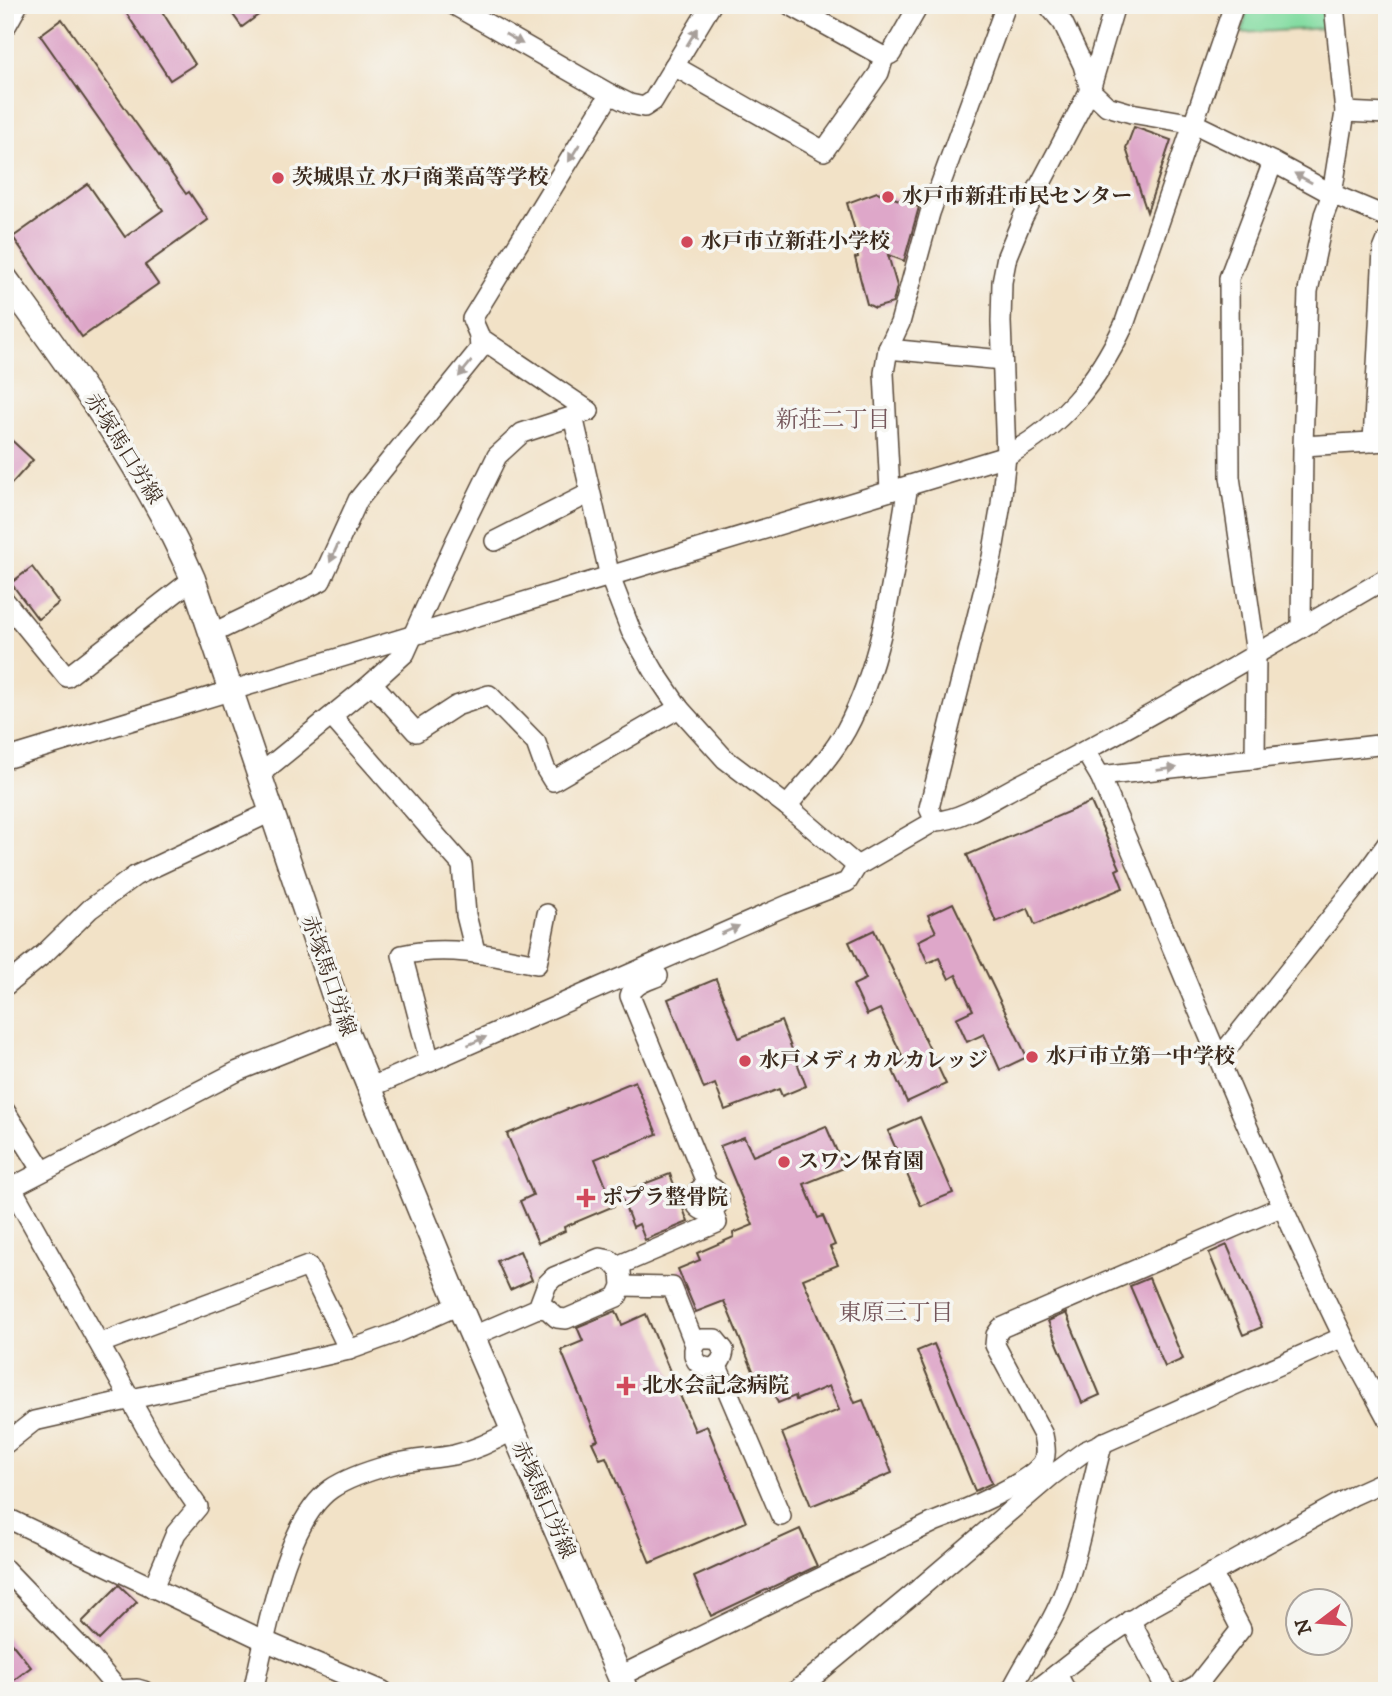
<svg xmlns="http://www.w3.org/2000/svg" width="1392" height="1696" viewBox="0 0 1392 1696" font-family="'IM FELL DW Pica','Noto Serif JP',serif">
<rect width="100%" height="100%" fill="#f6f6f2"/>
<filter id="ink" filterUnits="userSpaceOnUse"><feTurbulence type="fractalNoise" baseFrequency=".0143" numOctaves="2"/><feDisplacementMap in="SourceGraphic" scale="14" xChannelSelector="R" yChannelSelector="G"/><feConvolveMatrix kernelMatrix="1 2 1 2 8 2 1 2 1" color-interpolation-filters="sRGB"/></filter>
<filter id="wash" filterUnits="userSpaceOnUse"><feTurbulence type="fractalNoise" baseFrequency=".00686" numOctaves="4" result="noise"/><feDisplacementMap in="SourceGraphic" scale="28" xChannelSelector="R" yChannelSelector="G"/><feGaussianBlur stdDeviation="1.57" result="paint"/><feColorMatrix in="noise" values="0 0 0 0 0 0 0 0 0 0 0 0 0 0 0 0 0 1.4 0 .05"/><feComposite in="paint" operator="in"/></filter>
<g filter="url(#wash)">
<rect width="100%" height="100%" fill="#f2e2c7"/>
<polygon fill="#83dca1" stroke="#5f8360" stroke-width="2" points="1248,5 1325,5 1326,28 1242,33"/>
<g id="blocks">
<g fill="#dea7c9">
<polygon points="121,5 158,5 195,64 170,80"/>
<polygon points="226,5 272,5 242,27"/>
<polygon points="62,19 186,194 189,192 208,220 145,265 158,284 82,337 13,237 88,184 125,237 163,210 40,35"/>
<polygon points="1134,127 1171,140 1147,212 1126,148"/>
<polygon points="877,192 919,207 904,261 888,255 897,286 893,303 875,308 867,304 855,258 858,257 855,245 859,244 847,203"/>
<polygon points="5,434 33,460 5,491"/>
<polygon points="32,567 59,603 38,619 11,583"/>
<polygon points="1091,802 1120,868 1116,870 1123,888 1035,925 1028,908 996,922 967,855"/>
<polygon points="953,903 1027,1057 1000,1070 984,1034 967,1042 956,1018 973,1010 956,975 949,979 939,958 928,963 918,941 936,932 928,915"/>
<polygon points="874,930 946,1084 907,1102 893,1071 906,1064 880,1009 867,1015 853,985 866,979 849,942"/>
<polygon points="716,979 739,1038 781,1021 806,1086 782,1096 779,1089 725,1110 715,1084 704,1089 668,999"/>
<polygon points="635,1081 657,1134 595,1159 614,1206 564,1227 565,1231 538,1243 520,1201 533,1195 507,1134"/>
<polygon points="920,1117 953,1193 921,1206 888,1131"/>
<polygon points="826,1126 844,1168 804,1184 818,1218 823,1216 835,1245 830,1247 838,1265 803,1279 855,1403 863,1400 892,1473 811,1506 782,1433 839,1410 829,1386 796,1400 795,1396 778,1403 769,1382 759,1385 724,1301 696,1312 678,1269 700,1260 697,1253 734,1237 733,1233 753,1225 720,1146 744,1137 753,1156"/>
<polygon points="670,1174 688,1222 645,1240 639,1224 633,1227 620,1193"/>
<polygon points="1227,1245 1262,1327 1243,1335 1209,1253"/>
<polygon points="520,1251 532,1280 510,1290 497,1261"/>
<polygon points="1149,1278 1183,1359 1165,1367 1130,1286"/>
<polygon points="616,1311 622,1325 646,1314 695,1431 707,1426 746,1522 650,1563 606,1457 600,1459 592,1442 598,1440 561,1350 583,1341 577,1327"/>
<polygon points="1066,1313 1100,1395 1082,1403 1048,1321"/>
<polygon points="934,1344 992,1483 975,1491 917,1351"/>
<polygon points="800,1529 817,1566 711,1616 694,1577"/>
<polygon points="119,1585 137,1602 99,1640 82,1622"/>
<polygon points="5,1635 31,1667 5,1687"/>
</g>
</g>
</g>
<g filter="url(#ink)">
<use href="#blocks" fill-opacity="0" stroke="#564637" stroke-width="2"/>
<g fill="none" stroke-linecap="round" stroke-linejoin="round">
<g stroke="#564637" stroke-width="22">
<g id="minor">
<polyline points="454,5 610,94 630,104 644,107 653,101 711,5"/>
<polyline points="1048,5 1063,23 1083,65 1090,90 1107,106 1131,113 1195,124 1273,162 1332,194 1387,217"/>
<polyline points="884,57 891,54 919,5"/>
<polyline points="674,66 824,151 879,73 884,57 790,5"/>
<polyline points="1345,112 1387,114"/>
<polyline points="479,337 589,411"/>
<polyline points="888,349 1002,360"/>
<polyline points="573,416 610,577 631,631 654,671 679,708 725,759 787,806 857,866"/>
<polyline points="1373,442 1383,250 1387,240"/>
<polyline points="1303,446 1387,441"/>
<polyline points="890,491 884,373 888,349 900,323 930,213 1006,5"/>
<polyline points="495,541 590,493"/>
<polyline points="5,601 67,677 193,579"/>
<polyline points="1301,628 1303,446 1308,291 1324,215 1332,194 1345,112 1334,5"/>
<polyline points="213,633 321,581 358,500 480,349 479,335 472,319 610,94"/>
<polyline points="372,683 416,732 456,706 489,695 536,743 545,768 553,781 679,708"/>
<polyline points="332,717 462,865 466,915 475,951"/>
<path d="M1085,751L1100,776C1180,962 1253,1152 1342,1334C1356,1363 1372,1390 1387,1418"/>
<path d="M5,759L1006,456C1062,426 1097,382 1124,325L1234,5"/>
<polyline points="1255,759 1256,654 1230,477 1229,278 1273,162"/>
<polyline points="260,774 372,683 405,653 456,540 497,456 522,433 589,411"/>
<polyline points="1100,776 1387,744"/>
<path d="M787,806C807,782 831,757 846,730C885,658 894,566 908,486"/>
<polyline points="935,821 929,808 992,557 1001,504 1006,456 1001,322 1002,282 1007,256 1023,217 1090,90 1115,5"/>
<path d="M658,976C647,981 633,984 630,996L708,1187"/>
<polyline points="5,986 44,954 90,909 135,876 273,811"/>
<polyline points="1220,1057 1358,884 1387,844"/>
<path d="M430,1062L402,955C448,945 492,955 537,964L547,914"/>
<path d="M369,1088L790,904L847,882L857,866L935,821C961,821 999,795 1023,783C1147,720 1266,648 1387,578"/>
<polyline points="5,1111 43,1171"/>
<circle cx="707" cy="1199" r="12"/>
<polyline points="12,1188 158,1449 198,1507 176,1533 153,1588"/>
<polyline points="5,1191 238,1071 345,1028"/>
<polyline points="617,1266 717,1223 712,1210"/>
<path d="M622,1286L672,1287L695,1345C691,1358 698,1368 712,1368C720,1364 723,1359 724,1350L715,1339H701L695,1345"/>
<polyline points="473,1336 538,1308 547,1309 557,1318 566,1319 617,1297 622,1286 621,1272 610,1260 600,1258 554,1277 547,1284 538,1308"/>
<polyline points="101,1343 308,1266 349,1350"/>
<polyline points="717,1366 781,1516"/>
<polyline points="5,1444 34,1421 349,1350 396,1333 459,1305"/>
<polyline points="5,1517 265,1641 383,1691"/>
<polyline points="5,1569 90,1657 119,1691"/>
<polyline points="1130,1620 1167,1691"/>
<polyline points="1057,1674 1066,1691"/>
<path d="M620,1676L934,1522C960,1512 1023,1486 1040,1466C1048,1458 1045,1445 1043,1435L995,1345L996,1335L1001,1328L1283,1206"/>
<polyline points="118,1690 137,1689 144,1691"/>
<path d="M253,1691C266,1637 284,1522 331,1489C347,1478 372,1470 390,1465C411,1459 433,1459 454,1455C475,1450 494,1441 513,1430"/>
<polyline points="796,1691 907,1599 1051,1476 1085,1451 1343,1337"/>
<path d="M1011,1691C1028,1656 1052,1626 1065,1590C1082,1542 1089,1491 1103,1442"/>
<polyline points="1035,1691 1089,1649 1148,1609 1354,1495 1387,1480"/>
<polyline points="1186,1691 1197,1685 1241,1629 1212,1573"/>
</g>
</g>
<g stroke="#564637" stroke-width="27">
<g id="major">
<polyline points="5,23 15,5"/>
<path d="M5,278C76,376 145,468 193,579L345,1028L459,1305L626,1691"/>
</g>
</g>
<use href="#minor" stroke="#fff" stroke-width="19"/>
<use href="#major" stroke="#fff" stroke-width="24"/>
</g>
<defs><path id="oneway-solid" d="M-6-.8H1V-3.2L6.5 0L1 3.2V.8H-6Z" transform="scale(1.75)"/></defs>
<g fill="#a79f9a">
<use href="#oneway-solid" transform="translate(692 37) rotate(-59)"/>
<use href="#oneway-solid" transform="translate(514 39) rotate(30)"/>
<use href="#oneway-solid" transform="translate(574 153) rotate(122)"/>
<use href="#oneway-solid" transform="translate(1303 178) rotate(-151)"/>
<use href="#oneway-solid" transform="translate(465 369) rotate(129)"/>
<use href="#oneway-solid" transform="translate(334 553) rotate(114)"/>
<use href="#oneway-solid" transform="translate(1167 769) rotate(-7)"/>
<use href="#oneway-solid" transform="translate(730 930) rotate(-24)"/>
<use href="#oneway-solid" transform="translate(477 1041) rotate(-24)"/>
</g>
</g>
<g fill="#d1495b" stroke="#f6f6f2" stroke-width="2.5">
<circle cx="278" cy="178" r="7"/>
<circle cx="888" cy="197" r="7"/>
<circle cx="687" cy="242" r="7"/>
<circle cx="1032" cy="1057" r="7"/>
<circle cx="745" cy="1061" r="7"/>
<circle cx="784" cy="1162" r="7"/>
<path d="M582.5 1187.5h7v7h7v7h-7v7h-7v-7h-7v-7h7z"/>
<path d="M622.5 1375.5h7v7h7v7h-7v7h-7v-7h-7v-7h7z"/>
</g>
<g text-anchor="middle" dominant-baseline="central" stroke-width="7" stroke-linejoin="round" paint-order="stroke">
<g font-size="21" font-weight="bold" fill="#3b2a1e" stroke="#f6f6f2" text-anchor="start">
<text x="292" y="178">茨城県立 水戸商業高等学校</text>
<text x="902" y="197">水戸市新荘市民センター</text>
<text x="701" y="242">水戸市立新荘小学校</text>
<text x="1046" y="1057">水戸市立第一中学校</text>
<text x="759" y="1061">水戸メディカルカレッジ</text>
<text x="798" y="1162">スワン保育園</text>
<text x="602" y="1198">ポプラ整骨院</text>
<text x="642" y="1386">北水会記念病院</text>
</g>
<g font-size="21" fill="#3b2a1e" stroke="#f6f6f2">
<text transform="translate(123 449) rotate(58)">赤塚馬口労線</text>
<text transform="translate(328 976) rotate(71)">赤塚馬口労線</text>
<text transform="translate(543 1500) rotate(66)">赤塚馬口労線</text>
</g>
<g font-size="23" fill="#74565a" stroke="#f6f6f2">
<text x="833" y="420">新荘二丁目</text>
<text x="896" y="1313">東原三丁目</text>
</g>
</g>
<rect width="1392" height="1696" fill="none" stroke="#f6f6f2" stroke-width="28"/>
<g transform="translate(1319 1622) rotate(254)"><circle r="33" fill="#f6f6f2" stroke="#aba49d" stroke-width="2"/>
<path d="M0-5L12 26L0 18L-12 26Z" fill="#d1495b"/>
<text y="-10" font-size="19" font-weight="bold" text-anchor="middle" fill="#3b2a1e">N</text>
</g>
</svg>
